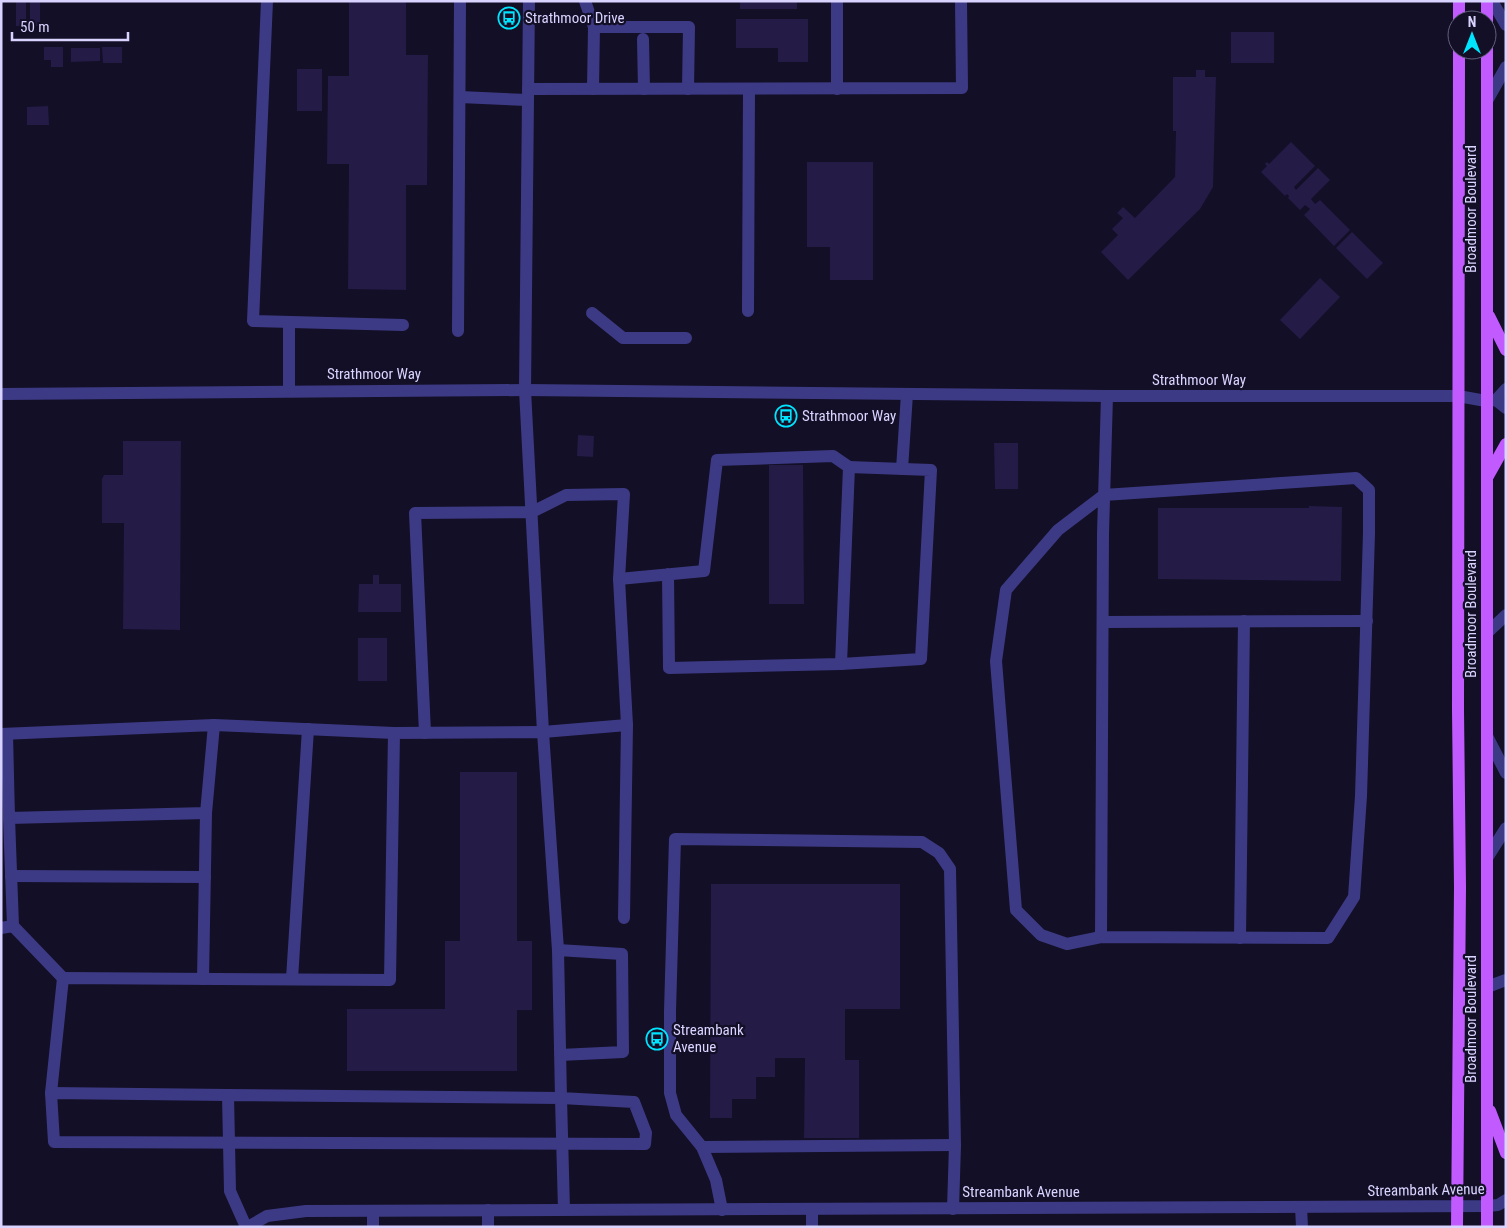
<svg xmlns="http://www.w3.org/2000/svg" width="1507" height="1228" viewBox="0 0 1507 1228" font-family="'Roboto Condensed',sans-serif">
<rect width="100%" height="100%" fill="#130f26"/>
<g fill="#241b47">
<rect x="16" y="1" width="10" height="25"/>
<rect x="30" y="1" width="10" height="25"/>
<polygon points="349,1 406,1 406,55 428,55 427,185 406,185 406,290 348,289 349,164 327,164 328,76 349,76"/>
<rect x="740" y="1" width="57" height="8"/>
<polygon points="736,19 808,19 808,62 778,62 778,48 736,48"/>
<rect x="1231" y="32" width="43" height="31"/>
<polygon points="44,47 63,47 63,67 51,67 51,60 44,60"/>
<polygon points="102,47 122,47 122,63 103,63"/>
<polygon points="71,48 100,48 100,61 71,62"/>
<rect x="297" y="69" width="25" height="42"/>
<polygon points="1196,70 1205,70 1205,77 1216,77 1213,187 1200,209 1128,280 1101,252 1118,235 1112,229 1123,218 1117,213 1123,207 1135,218 1175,177 1176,131 1173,131 1173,77 1196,77"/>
<polygon points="48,106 49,125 27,125 27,107"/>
<polygon points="1291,142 1315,166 1294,187 1296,190 1318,168 1330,180 1311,199 1315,204 1320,200 1350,230 1334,246 1304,215 1310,209 1305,205 1300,210 1288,198 1289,196 1287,194 1285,196 1261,172 1267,166 1265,164 1267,162 1269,164"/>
<polygon points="807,162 873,162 873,280 830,280 830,247 807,247"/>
<polygon points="1352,232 1383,263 1367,279 1336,248"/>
<polygon points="1320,278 1340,297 1300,339 1280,320"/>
<polygon points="578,435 594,436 593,457 577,456"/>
<polygon points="123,441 181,441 180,630 123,629 124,523 102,523 102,479 104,475 123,475"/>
<polygon points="994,443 1018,443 1018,489 995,489"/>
<polygon points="769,465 803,465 804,604 769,604"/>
<polygon points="1309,506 1342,507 1341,581 1158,579 1158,508 1309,508"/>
<polygon points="373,575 379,575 379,584 401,584 401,612 358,612 359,584 373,584"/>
<rect x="358" y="638" width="29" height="43"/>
<polygon points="460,772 517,772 517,941 532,941 532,1010 517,1010 517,1071 347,1071 347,1009 445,1009 445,941 460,941"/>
<polygon points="711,884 900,884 900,1009 845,1009 845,1060 859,1060 859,1138 804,1138 805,1058 775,1058 775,1077 756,1077 756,1099 732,1099 732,1118 710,1118"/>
</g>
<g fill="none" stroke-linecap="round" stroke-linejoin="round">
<g stroke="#3d3a85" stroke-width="12">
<polyline points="267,1 253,321 403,325"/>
<polyline points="585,1 594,27 593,89"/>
<polyline points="837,1 837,89"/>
<polyline points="1492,1 1506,25"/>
<polyline points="594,27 689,27 688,89"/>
<polyline points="643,39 644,89"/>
<polyline points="528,89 962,88 961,1"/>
<polyline points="460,97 527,100"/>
<polyline points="1488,99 1506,67"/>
<polyline points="748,311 749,89"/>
<polyline points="592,313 623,338 686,338"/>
<polyline points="289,322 289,391"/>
<polyline points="458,331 460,1"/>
<polyline points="1,394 525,390 1107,396 1458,396 1486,401 1496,400"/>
<polyline points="1496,400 1506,389"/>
<polyline points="1496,400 1506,408"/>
<polyline points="902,469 907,394"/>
<polyline points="619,579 704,571 717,460 833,456 849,467 841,664 669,668 668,574"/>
<polyline points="1103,622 1367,621"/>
<polyline points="1488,632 1506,615"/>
<polyline points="841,664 921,659 931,470 849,467"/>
<polyline points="214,725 394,733"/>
<polyline points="425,733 415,513 532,512 566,495 624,494 619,579 627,725 543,732 525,390 529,1"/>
<polyline points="1,734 214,725 206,813 9,818 7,734"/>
<polyline points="1487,736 1506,773"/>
<polyline points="9,818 13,926"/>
<polyline points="1487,858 1506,828"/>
<polyline points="11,876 205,877"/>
<polyline points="624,918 627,725"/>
<polyline points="1,928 13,926 63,978"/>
<path d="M1101,937L1067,944L1041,935L1016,910L996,661L1006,590L1058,530L1104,495L1356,478L1369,490V533L1361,796L1354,897L1328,938L1101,937L1103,534C1104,488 1106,442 1107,396"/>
<polyline points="1240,938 1244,621"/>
<polyline points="203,979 206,813"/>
<polyline points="292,979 308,729"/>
<polyline points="1487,987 1506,980"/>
<polyline points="51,1093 63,978 390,980 394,733 543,732 558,950"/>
<polyline points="228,1095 51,1093 54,1142 645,1144 646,1133 634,1102 561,1098 558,950 622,954 623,1052 560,1055"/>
<polyline points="702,1147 955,1145"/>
<polyline points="1301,1207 1302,1227"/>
<polyline points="812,1209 812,1227"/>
<polyline points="488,1210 488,1227"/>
<polyline points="722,1210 716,1180 702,1147 676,1115 670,1093 670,1011 675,839 922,842 939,853 950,869 955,1145 953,1209"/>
<polyline points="373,1211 373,1227"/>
<polyline points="246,1227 230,1191 228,1095 561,1098 564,1210"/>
<polyline points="248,1227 267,1216 306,1211 1487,1206 1498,1205 1506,1200"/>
</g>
<g stroke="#c25bff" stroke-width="12">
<polyline points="1459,20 1459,1"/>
<polyline points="1489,316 1506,350"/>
<polyline points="1488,476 1506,444"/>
<polyline points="1490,1111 1506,1153"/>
<polyline points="1457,1227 1460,887 1458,710 1459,50"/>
<polyline points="1487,1227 1487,1"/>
</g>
</g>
<defs>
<g id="bus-ring" transform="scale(1.125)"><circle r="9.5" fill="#130f26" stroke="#00e5ff" stroke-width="1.5"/><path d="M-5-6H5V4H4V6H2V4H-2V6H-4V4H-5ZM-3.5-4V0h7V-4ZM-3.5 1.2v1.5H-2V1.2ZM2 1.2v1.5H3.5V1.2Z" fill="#00e5ff"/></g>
</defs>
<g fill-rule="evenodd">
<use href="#bus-ring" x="509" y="18"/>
<use href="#bus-ring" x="786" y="416"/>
<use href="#bus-ring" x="657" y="1039"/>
</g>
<g text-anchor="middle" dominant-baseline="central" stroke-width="4.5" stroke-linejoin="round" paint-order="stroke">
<g font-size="15" fill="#d9d4ff" stroke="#130f26" text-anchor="start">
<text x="525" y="18">Strathmoor Drive</text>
<text x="802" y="416">Strathmoor Way</text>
<text x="673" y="1030">Streambank<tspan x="673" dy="17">Avenue</tspan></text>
</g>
<g font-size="15" fill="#d9d4ff" stroke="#130f26">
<text transform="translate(1471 209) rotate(-90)">Broadmoor Boulevard</text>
<text x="374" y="374">Strathmoor Way</text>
<text x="1199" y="380">Strathmoor Way</text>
<text transform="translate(1471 614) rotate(-90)">Broadmoor Boulevard</text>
<text transform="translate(1471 1019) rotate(-90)">Broadmoor Boulevard</text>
<text transform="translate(1426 1190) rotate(-1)">Streambank Avenue</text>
<text x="1021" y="1192">Streambank Avenue</text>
</g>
</g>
<rect width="1507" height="1228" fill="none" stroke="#d9d4ff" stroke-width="5"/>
<g transform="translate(1472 35)"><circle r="24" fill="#130f26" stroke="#625e7d"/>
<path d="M0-4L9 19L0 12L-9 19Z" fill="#00e5ff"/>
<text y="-8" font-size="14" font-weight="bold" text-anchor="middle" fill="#d9d4ff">N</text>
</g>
<path d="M12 32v8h116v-8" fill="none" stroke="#d9d4ff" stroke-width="2.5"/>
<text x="20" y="32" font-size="15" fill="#d9d4ff" stroke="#130f26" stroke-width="4" paint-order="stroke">50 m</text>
</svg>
